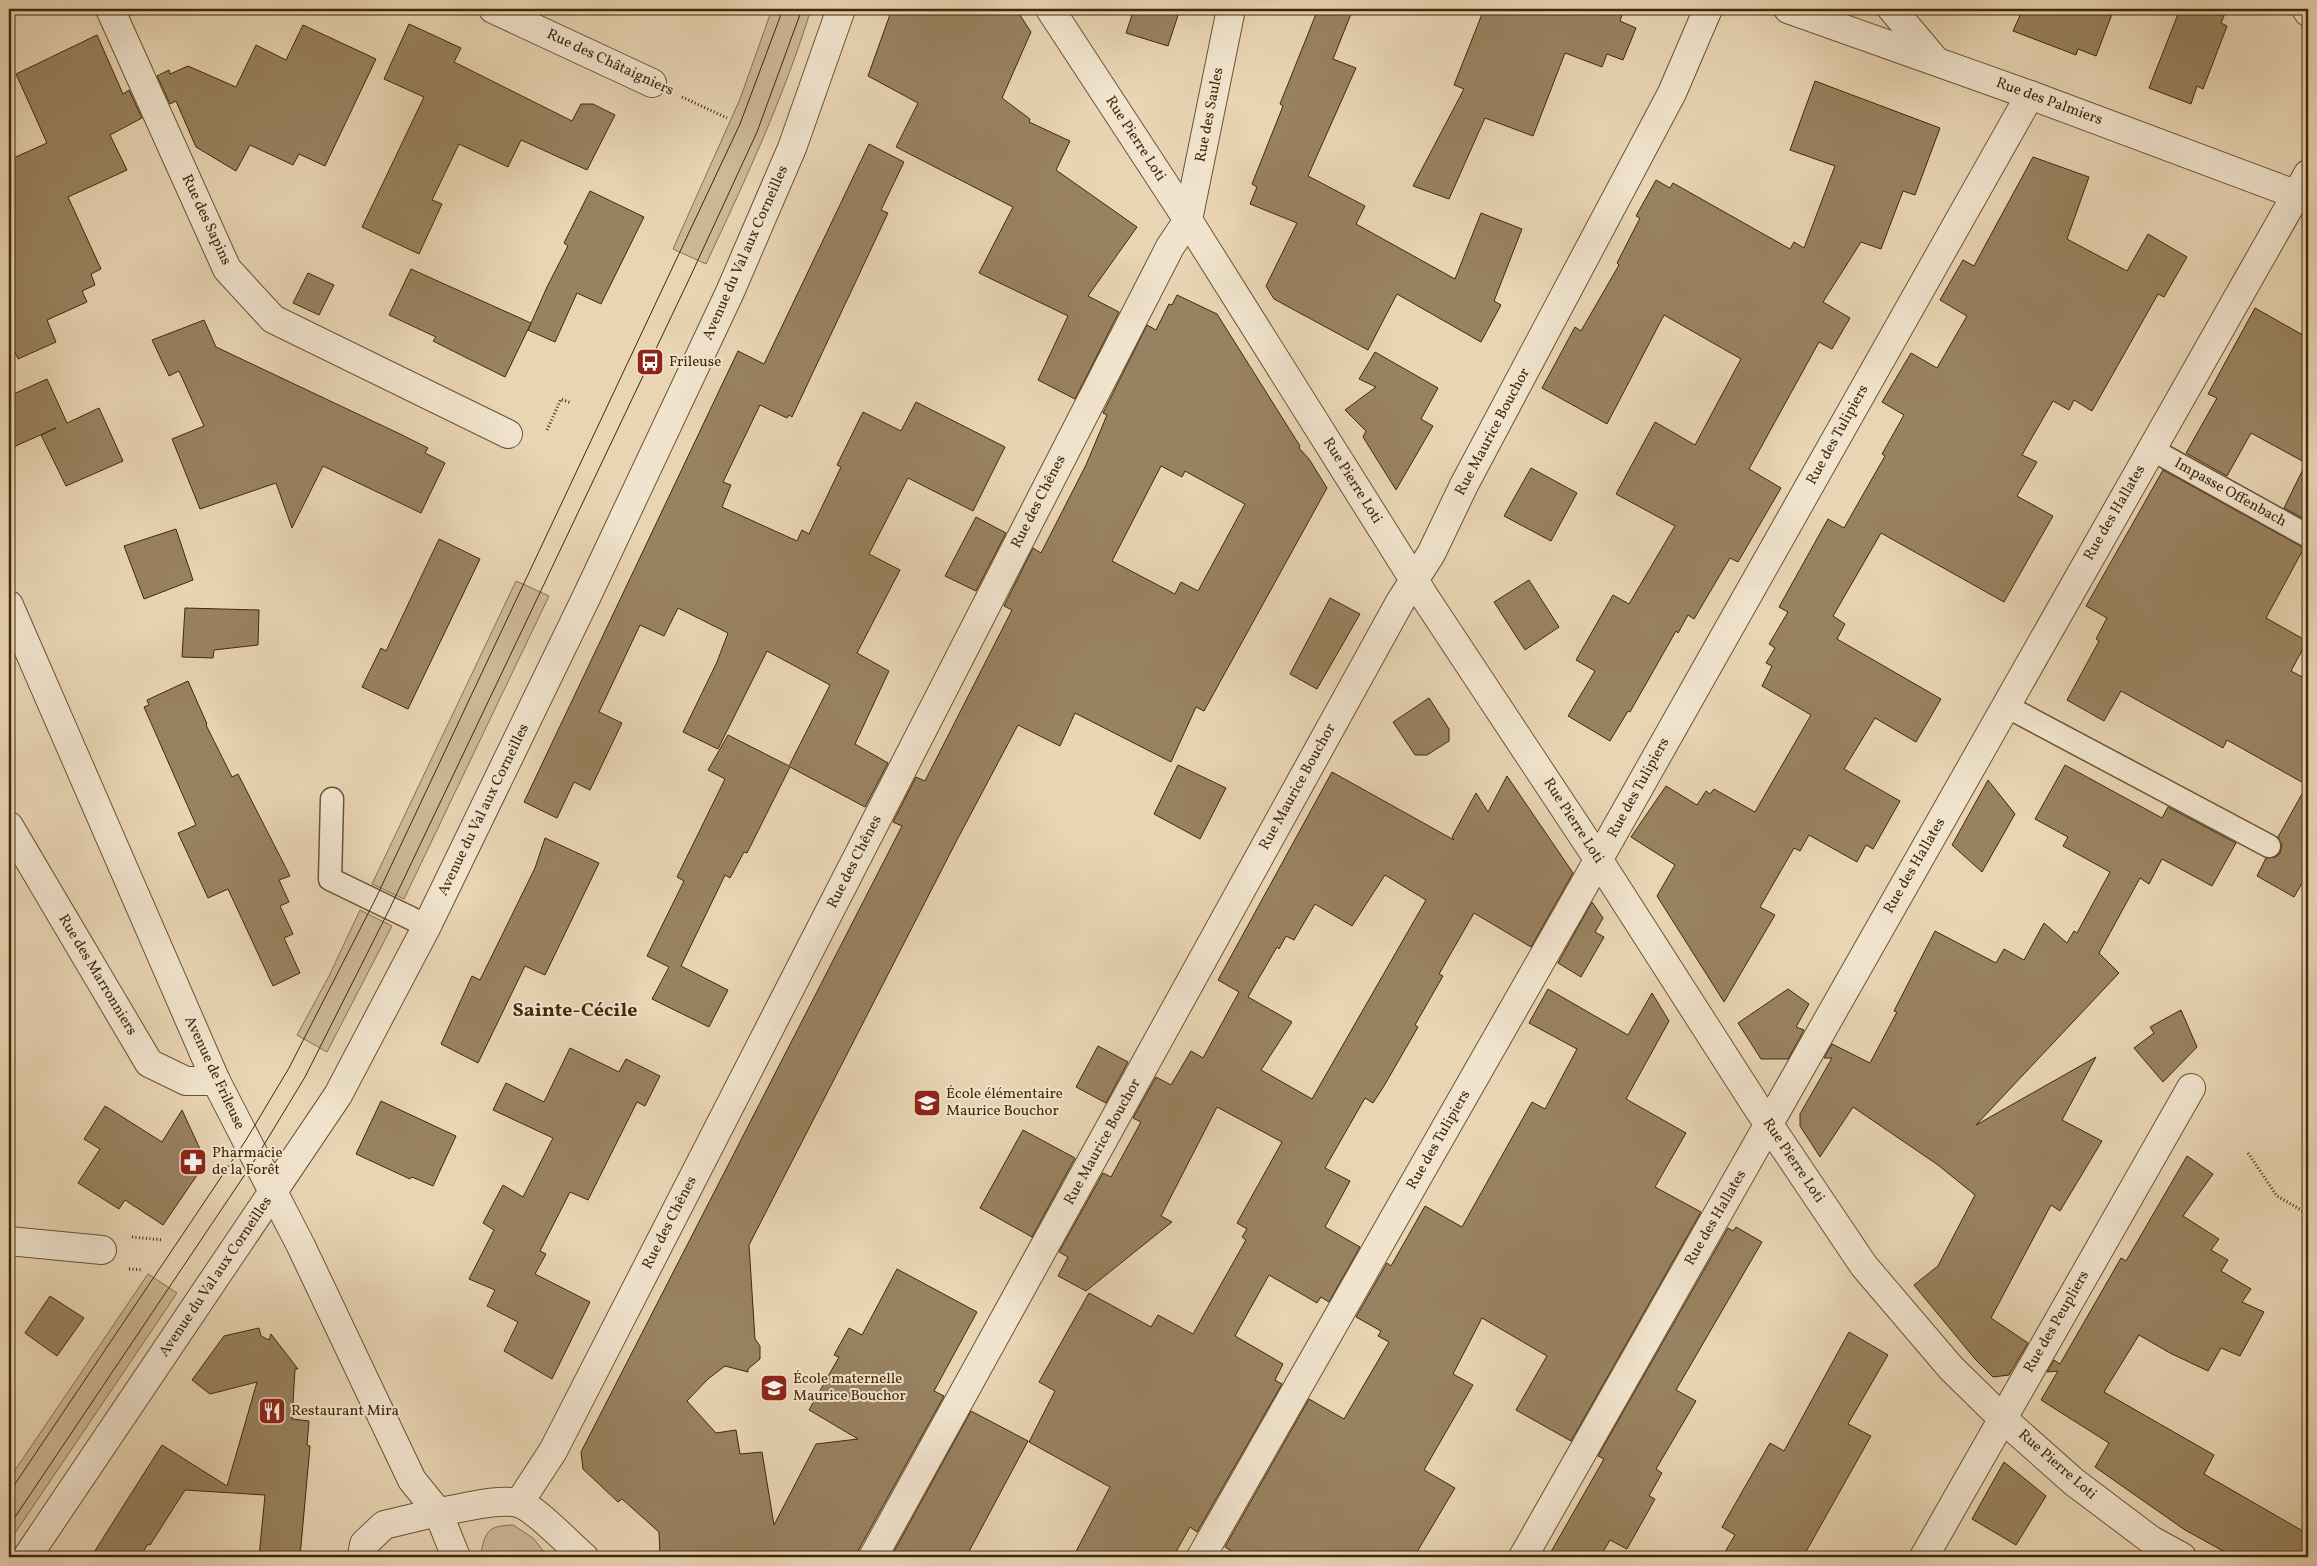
<svg xmlns="http://www.w3.org/2000/svg" width="2317" height="1566" viewBox="0 0 2317 1566" font-family="Vollkorn,serif">
<rect width="100%" height="100%" fill="#e9d5b4"/>
<filter id="stains"><feTurbulence type="fractalNoise" baseFrequency=".004" numOctaves="4"/><feColorMatrix values="0 0 0 0 .2 0 0 0 0 .09 0 0 0 0 .02 0 0 0 .5 -.17"/></filter>
<radialGradient id="worn" r=".72"><stop offset=".6" stop-color="#630" stop-opacity="0"/><stop offset="1" stop-color="#630" stop-opacity=".3"/></radialGradient>
<g fill="#cdb897" stroke="#88704f">
<path d="M772,9H811C784,97 745,181 706,264L673,249L740,99Z"/>
<polygon points="516,581 549,596 404,899 372,884"/>
<polygon points="360,910 392,926 327,1052 297,1035 329,976"/>
<polygon points="148,1274 177,1293 9,1542 9,1479"/>
<path d="M513,1525L533,1538L548,1557H484L481,1552C486,1529 490,1526 513,1525Z"/>
</g>
<g fill="#998261" stroke="#422807" fill-rule="evenodd">
<polygon points="892,9 1016,9 1031,32 1002,98 1030,119 1029,122 1070,141 1056,170 1137,227 1088,296 1119,312 1075,399 1038,380 1068,316 979,273 1013,207 896,147 918,103 868,76"/>
<polygon points="1134,9 1180,9 1168,46 1126,33"/>
<polygon points="1318,9 1353,9 1333,59 1356,68 1308,176 1365,206 1356,224 1455,279 1481,213 1522,229 1494,301 1501,305 1481,342 1397,294 1368,350 1274,299 1266,286 1297,223 1250,204 1257,187 1252,184 1283,106 1280,104"/>
<polygon points="1484,9 1624,9 1620,21 1636,28 1623,60 1607,54 1602,67 1565,53 1533,136 1485,118 1449,199 1413,186 1464,89 1454,85"/>
<polygon points="2023,9 2114,9 2096,56 2078,49 2076,55 2013,31"/>
<polygon points="2180,9 2227,9 2221,23 2227,26 2203,89 2197,86 2191,104 2149,88"/>
<polygon points="409,24 461,48 454,62 572,121 581,104 593,104 615,115 587,170 521,140 508,167 459,144 432,200 442,204 419,254 362,227 424,97 384,79"/>
<polygon points="303,25 376,59 325,166 299,154 293,165 250,145 236,171 196,147 176,101 170,104 157,76 169,70 170,74 188,66 236,87 256,45 286,60"/>
<polygon points="97,35 123,94 129,90 142,118 110,135 127,170 68,197 101,269 91,274 95,285 82,291 87,302 47,320 56,342 18,359 9,339 9,160 47,143 16,74"/>
<polygon points="1815,81 1940,128 1915,195 1903,191 1881,249 1861,242 1823,302 1850,318 1832,349 1819,342 1749,469 1781,488 1738,562 1730,558 1694,619 1688,615 1678,633 1676,631 1630,712 1628,711 1610,741 1568,716 1595,671 1576,660 1613,595 1629,604 1675,526 1616,494 1655,422 1695,445 1741,359 1664,315 1607,424 1542,388 1575,327 1581,331 1619,265 1617,263 1640,218 1636,216 1656,180 1670,188 1673,183 1790,249 1794,242 1804,248 1835,166 1790,150"/>
<polygon points="869,144 904,162 881,210 888,213 792,417 789,415 787,418 760,405 723,482 731,485 722,507 797,541 802,530 809,534 841,467 837,465 863,412 901,431 916,402 1005,447 973,511 908,478 869,554 900,570 857,653 889,671 855,744 888,763 865,807 790,767 747,853 744,852 730,878 725,875 681,966 728,990 709,1027 652,999 669,967 647,956 684,881 677,877 725,779 708,770 728,735 789,766 830,685 767,651 718,749 683,732 717,662 728,633 678,608 664,636 640,625 599,712 622,723 590,790 574,782 557,818 524,802 738,351 764,364"/>
<polygon points="2033,157 2089,177 2067,239 2127,271 2148,234 2187,257 2164,297 2158,294 2092,411 2074,400 2069,410 2053,401 2022,455 2037,462 2017,496 2053,516 2004,602 1881,533 1833,616 1845,624 1837,639 1941,699 1916,742 1875,718 1844,769 1900,801 1873,849 1866,845 1857,862 1809,835 1800,851 1794,848 1760,907 1775,915 1724,1002 1657,896 1675,865 1631,837 1666,786 1697,805 1706,791 1710,794 1714,789 1755,812 1811,715 1762,686 1772,666 1766,663 1775,648 1769,644 1788,612 1779,607 1828,519 1844,528 1885,456 1882,454 1904,415 1882,402 1911,353 1937,368 1967,316 1940,300 1963,260 1974,266"/>
<polygon points="590,191 644,217 601,304 577,293 555,342 528,330 547,287 568,246 564,243"/>
<polygon points="411,269 531,323 505,377 433,341 436,337 389,315"/>
<polygon points="308,273 334,285 319,315 293,303"/>
<path d="M1177,295L1217,314L1300,446L1299,448L1309,459L1327,488L1204,711L1196,707L1171,762L1075,713L1060,746L1018,725L958,838L749,1245L755,1339L760,1346V1359L748,1369V1372L725,1366L708,1379L687,1401L716,1433L736,1430L740,1454L762,1452L774,1525L816,1444L858,1439L809,1410L839,1357L834,1355L849,1328L862,1335L897,1269L977,1312L934,1391L944,1396L859,1549L857,1557H660L659,1532L622,1499L618,1502L583,1469L581,1452L902,826L893,822L916,777L925,781L1012,610L1004,606L1033,548L1041,553L1086,465L1107,415L1103,413L1147,325L1156,330L1169,304L1172,305ZM1161,466L1182,477L1185,471L1245,504L1198,591L1181,582L1175,594L1112,561Z"/>
<polygon points="2255,308 2308,338 2308,521 2284,508 2306,463 2251,433 2227,476 2186,453 2217,398 2208,394"/>
<polygon points="204,320 216,347 400,434 428,448 425,453 445,463 421,513 323,466 292,528 276,483 200,509 172,439 204,426 179,371 169,376 152,340"/>
<polygon points="1375,352 1438,388 1421,419 1433,426 1396,490 1363,437 1366,431 1345,410 1376,387 1359,379"/>
<polygon points="47,379 67,423 99,408 123,461 66,486 41,435 56,428 9,449 9,396"/>
<polygon points="1531,468 1577,493 1551,541 1504,516"/>
<polygon points="2163,470 2304,548 2266,618 2307,641 2291,671 2308,680 2308,873 2294,897 2257,876 2266,858 2276,857 2280,853 2282,845 2278,837 2307,785 2227,740 2223,748 2121,691 2104,721 2067,700 2099,641 2096,639 2107,618 2086,606"/>
<polygon points="976,517 1006,533 976,591 945,576"/>
<polygon points="176,529 193,580 144,599 124,546"/>
<polygon points="439,539 480,559 408,709 362,687 381,648 386,651"/>
<polygon points="1529,580 1559,627 1525,650 1494,602"/>
<polygon points="1330,598 1360,614 1317,689 1290,674"/>
<polygon points="185,608 259,610 258,645 214,650 213,658 182,657"/>
<polygon points="188,681 207,724 206,725 232,777 238,774 290,876 279,880 289,902 280,906 293,934 284,938 300,973 273,986 228,889 208,898 178,833 196,825 144,707 149,705 147,700"/>
<polygon points="1429,698 1449,729 1449,741 1427,755 1415,755 1393,722"/>
<polygon points="1178,765 1226,788 1200,839 1154,814"/>
<polygon points="2065,765 2162,818 2168,807 2236,843 2212,886 2162,859 2149,884 2140,878 2099,953 2119,973 1976,1125 2096,1057 2062,1120 2102,1141 2060,1211 2051,1205 1991,1318 2028,1343 2009,1375 1993,1377 1975,1359 1914,1285 1938,1266 1975,1195 1938,1165 1853,1107 1820,1157 1800,1126 1800,1114 1832,1058 1824,1058 1832,1044 1870,1063 1897,1012 1894,1011 1935,931 1996,963 2004,949 2024,960 2044,923 2067,943 2074,931 2077,933 2110,872 2063,846 2068,837 2035,819"/>
<path d="M1332,772L1454,840L1452,837L1476,793L1488,812L1507,776L1573,873L1531,947L1474,913L1439,974L1443,976L1415,1025L1418,1027L1384,1086L1373,1103L1365,1098L1325,1168L1350,1181L1325,1227L1360,1247L1329,1302L1321,1297L1317,1303L1269,1275L1250,1309L1235,1336L1283,1364L1275,1380L1282,1384L1197,1532L1190,1527L1173,1557H1073L1110,1487L1029,1442L1055,1391L1039,1382L1089,1293L1151,1327L1158,1315L1193,1334L1246,1240L1242,1237L1247,1229L1237,1223L1282,1142L1217,1107L1161,1216L1172,1222L1086,1291L1058,1276L1068,1257L1059,1252L1103,1173L1111,1177L1141,1122L1133,1118L1156,1077L1171,1085L1191,1051L1203,1058L1239,992L1218,980ZM1385,875L1426,900L1312,1099L1261,1070L1292,1022L1248,997L1277,947L1279,949L1286,936L1294,940L1315,904L1352,926Z"/>
<polygon points="1988,780 2015,814 1982,872 1952,845"/>
<polygon points="545,838 599,863 545,975 525,966 478,1063 441,1044 472,976 480,980 535,868"/>
<polygon points="1592,902 1603,918 1595,932 1604,937 1581,977 1558,963"/>
<polygon points="1548,989 1628,1035 1652,993 1669,1021 1626,1099 1686,1133 1655,1187 1701,1212 1571,1441 1516,1410 1547,1356 1482,1318 1453,1374 1473,1385 1424,1470 1455,1488 1414,1557 1242,1557 1225,1547 1309,1399 1344,1419 1389,1342 1378,1336 1381,1331 1356,1317 1387,1263 1391,1266 1425,1206 1462,1227 1532,1102 1545,1109 1577,1049 1529,1023"/>
<polygon points="1788,989 1809,1004 1796,1027 1804,1030 1788,1059 1761,1059 1738,1023"/>
<polygon points="2181,1010 2197,1047 2163,1082 2134,1048 2154,1033 2150,1027"/>
<polygon points="1098,1046 1128,1062 1106,1103 1076,1087"/>
<polygon points="570,1048 619,1072 626,1059 660,1076 645,1106 637,1102 588,1200 570,1192 540,1251 546,1254 535,1274 590,1302 552,1379 504,1351 518,1322 487,1306 495,1290 469,1279 494,1230 483,1223 503,1185 523,1197 553,1138 493,1110 506,1083 544,1102"/>
<polygon points="381,1101 456,1136 433,1186 412,1177 410,1179 356,1154"/>
<polygon points="105,1106 162,1142 182,1110 206,1162 163,1225 125,1200 119,1209 78,1183 100,1149 84,1139"/>
<polygon points="1023,1130 1075,1158 1032,1237 980,1208"/>
<polygon points="2187,1156 2213,1174 2183,1216 2219,1239 2211,1250 2228,1260 2221,1271 2251,1289 2242,1302 2264,1312 2240,1356 2221,1348 2208,1371 2170,1353 2139,1335 2104,1392 2214,1455 2204,1474 2308,1534 2308,1557 2234,1557 2185,1530 2095,1467 2109,1443 2041,1400 2058,1371 2047,1372 2054,1360 2060,1364 2121,1258 2126,1261"/>
<polygon points="1736,1227 1762,1242 1676,1390 1696,1401 1656,1469 1662,1473 1649,1496 1655,1499 1627,1549 1610,1540 1600,1557 1548,1557 1604,1459 1598,1456 1728,1228 1733,1231"/>
<polygon points="50,1296 84,1318 57,1356 25,1333"/>
<polygon points="259,1328 261,1336 269,1340 271,1334 298,1369 295,1369 292,1419 309,1421 307,1445 310,1446 300,1557 259,1557 265,1495 185,1490 150,1545 148,1544 140,1557 91,1557 162,1445 227,1486 257,1382 210,1394 192,1380 224,1336"/>
<polygon points="1849,1332 1888,1355 1848,1424 1871,1436 1803,1557 1722,1557 1735,1535 1722,1527 1770,1443 1784,1451"/>
<polygon points="971,1411 1028,1441 966,1557 891,1557"/>
<polygon points="2004,1462 2046,1496 2016,1545 1972,1519"/>
</g>
<g fill="none" stroke-linecap="round" stroke-linejoin="round">
<g stroke="#6c5332" stroke-width="25">
<g id="service">
<polyline points="2151,449 2308,536"/>
<polyline points="2006,706 2269,846"/>
<polyline points="332,799 330,879 427,926"/>
</g>
</g>
<g stroke="#6c5332" stroke-width="30">
<g id="minor">
<polyline points="110,9 227,269 273,319 508,434"/>
<polyline points="493,9 652,83"/>
<polyline points="1050,9 1188,220 1426,599 1598,859 1755,1104 1864,1266 1951,1368 2002,1418 2074,1482 2151,1540 2182,1557"/>
<polyline points="1788,9 2030,95 2308,199"/>
<polyline points="1892,9 1935,60"/>
<polyline points="2306,9 2308,12"/>
<polyline points="9,826 149,1063 186,1081 216,1081"/>
<polyline points="9,1241 102,1250"/>
<polyline points="519,1503 553,1451 1170,247 1188,220 1231,9"/>
<polyline points="362,1557 364,1544 384,1525 438,1512"/>
<polyline points="873,1557 1400,602 1431,554 1464,485 1672,93 1708,9"/>
<polyline points="1201,1557 1583,887 2030,95"/>
<polyline points="1523,1557 2308,174"/>
<polyline points="1924,1557 2191,1088"/>
</g>
</g>
<g stroke="#6c5332" stroke-width="30">
<g id="tertiary">
<polyline points="9,605 216,1081 301,1246 412,1480 438,1512 456,1557"/>
<path d="M438,1512C461,1509 496,1498 518,1503C534,1507 570,1545 584,1557"/>
<polyline points="27,1557 338,1095 427,926 586,598 730,292 792,148 841,9"/>
</g>
</g>
<g stroke="#422807" stroke-width="3" stroke-dasharray="1 2.5" stroke-linecap="butt">
<polyline points="682,97 727,118"/>
<polyline points="547,430 561,399 571,403"/>
<polyline points="2248,1153 2277,1196 2308,1214"/>
<polyline points="132,1237 163,1240"/>
<polyline points="129,1269 143,1270"/>
</g>
<use href="#service" stroke="#f1e4ce" stroke-width="22"/>
<use href="#minor" stroke="#f1e4ce" stroke-width="28"/>
<use href="#tertiary" stroke="#f1e4ce" stroke-width="28"/>
<g stroke="#422807" stroke-width="1">
<polyline points="9,1493 246,1140 289,1068 375,900 740,124 783,9"/>
<polyline points="9,1526 256,1158 305,1077 390,908 692,273 757,132 802,9"/>
</g>
</g>
<defs>
<g id="bus-square" transform="scale(1.4375)"><rect x="-9" y="-9" width="18" height="18" rx="4" fill="#8f2418" stroke="#f1e4ce"/><path d="M-5-6H5V4H4V6H2V4H-2V6H-4V4H-5ZM-3.5-4V0h7V-4ZM-3.5 1.2v1.5H-2V1.2ZM2 1.2v1.5H3.5V1.2Z" fill="#fff"/></g>
<g id="school-square" transform="scale(1.4375)"><rect x="-9" y="-9" width="18" height="18" rx="4" fill="#8f2418" stroke="#f1e4ce"/><path d="M0-5L7-2L0 1L-7-2ZM-4 1L0 2.5L4 1V4Q0 6-4 4Z" fill="#fff"/></g>
<g id="pharmacy-square" transform="scale(1.4375)"><rect x="-9" y="-9" width="18" height="18" rx="4" fill="#8f2418" stroke="#f1e4ce"/><path d="M-2-6h4v4h4v4h-4v4h-4v-4h-4v-4h4Z" fill="#fff"/></g>
<g id="restaurant-square" transform="scale(1.4375)"><rect x="-9" y="-9" width="18" height="18" rx="4" fill="#8f2418" stroke="#f1e4ce"/><path d="M-5-6h1v4h1v-4h1v4h1v-4h1v5L-1.5 .5V6h-2V.5L-5-1ZM5-6V6H3V1.5H1.5Q1.5-4 5-6Z" fill="#fff"/></g>
</defs>
<g fill-rule="evenodd">
<use href="#bus-square" x="650" y="362"/>
<use href="#school-square" x="927" y="1103"/>
<use href="#pharmacy-square" x="193" y="1162"/>
<use href="#school-square" x="774" y="1388"/>
<use href="#restaurant-square" x="272" y="1411"/>
</g>
<g text-anchor="middle" dominant-baseline="central" stroke-width="4" stroke-linejoin="round" paint-order="stroke">
<g font-size="15" fill="#422807" stroke="#f1e4ce">
<text transform="translate(610 63) rotate(25)">Rue des Châtaigniers</text>
<text transform="translate(2049 102) rotate(20)">Rue des Palmiers</text>
<text transform="translate(1210 115) rotate(-79)">Rue des Saules</text>
<text transform="translate(1135 139) rotate(57)">Rue Pierre Loti</text>
<text transform="translate(206 220) rotate(65)">Rue des Sapins</text>
<text transform="translate(746 253) rotate(-66)">Avenue du Val aux Corneilles</text>
<text transform="translate(1493 432) rotate(-62)">Rue Maurice Bouchor</text>
<text transform="translate(1838 435) rotate(-61)">Rue des Tulipiers</text>
<text transform="translate(1352 481) rotate(58)">Rue Pierre Loti</text>
<text transform="translate(2230 493) rotate(29)">Impasse Offenbach</text>
<text transform="translate(1039 502) rotate(-63)">Rue des Chênes</text>
<text transform="translate(2115 513) rotate(-60)">Rue des Hallates</text>
<text transform="translate(1298 787) rotate(-61)">Rue Maurice Bouchor</text>
<text transform="translate(1639 788) rotate(-61)">Rue des Tulipiers</text>
<text transform="translate(484 810) rotate(-64)">Avenue du Val aux Corneilles</text>
<text transform="translate(1573 821) rotate(57)">Rue Pierre Loti</text>
<text transform="translate(855 862) rotate(-63)">Rue des Chênes</text>
<text transform="translate(1915 866) rotate(-60)">Rue des Hallates</text>
<text transform="translate(97 975) rotate(59)">Rue des Marronniers</text>
<text transform="translate(214 1073) rotate(65)">Avenue de Frileuse</text>
<text transform="translate(1439 1140) rotate(-60)">Rue des Tulipiers</text>
<text transform="translate(1103 1142) rotate(-61)">Rue Maurice Bouchor</text>
<text transform="translate(1793 1161) rotate(56)">Rue Pierre Loti</text>
<text transform="translate(1716 1218) rotate(-60)">Rue des Hallates</text>
<text transform="translate(670 1223) rotate(-63)">Rue des Chênes</text>
<text transform="translate(216 1277) rotate(-56)">Avenue du Val aux Corneilles</text>
<text transform="translate(2057 1322) rotate(-60)">Rue des Peupliers</text>
<text transform="translate(2057 1465) rotate(41)">Rue Pierre Loti</text>
</g>
<g font-size="15" fill="#422807" stroke="#f1e4ce" text-anchor="start">
<text x="669" y="362">Frileuse</text>
<text x="946" y="1094">École élémentaire<tspan x="946" dy="17">Maurice Bouchor</tspan></text>
<text x="212" y="1153">Pharmacie<tspan x="212" dy="17">de la Forêt</tspan></text>
<text x="793" y="1379">École maternelle<tspan x="793" dy="17">Maurice Bouchor</tspan></text>
<text x="291" y="1411">Restaurant Mira</text>
</g>
<g font-size="20" font-weight="bold" fill="#422807" stroke="#f1e4ce">
<text x="575" y="1011">Sainte-Cécile</text>
</g>
</g>
<rect width="2317" height="1566" fill="none" stroke="#e9d5b4" stroke-width="30"/>
<rect x="10" y="10" width="2297" height="1546" fill="none" stroke="#422807" stroke-width="2.5"/>
<rect x="15" y="15" width="2287" height="1536" fill="none" stroke="#422807"/>
<rect width="100%" height="100%" filter="url(#stains)"/>
<rect width="100%" height="100%" fill="url(#worn)"/>
</svg>
